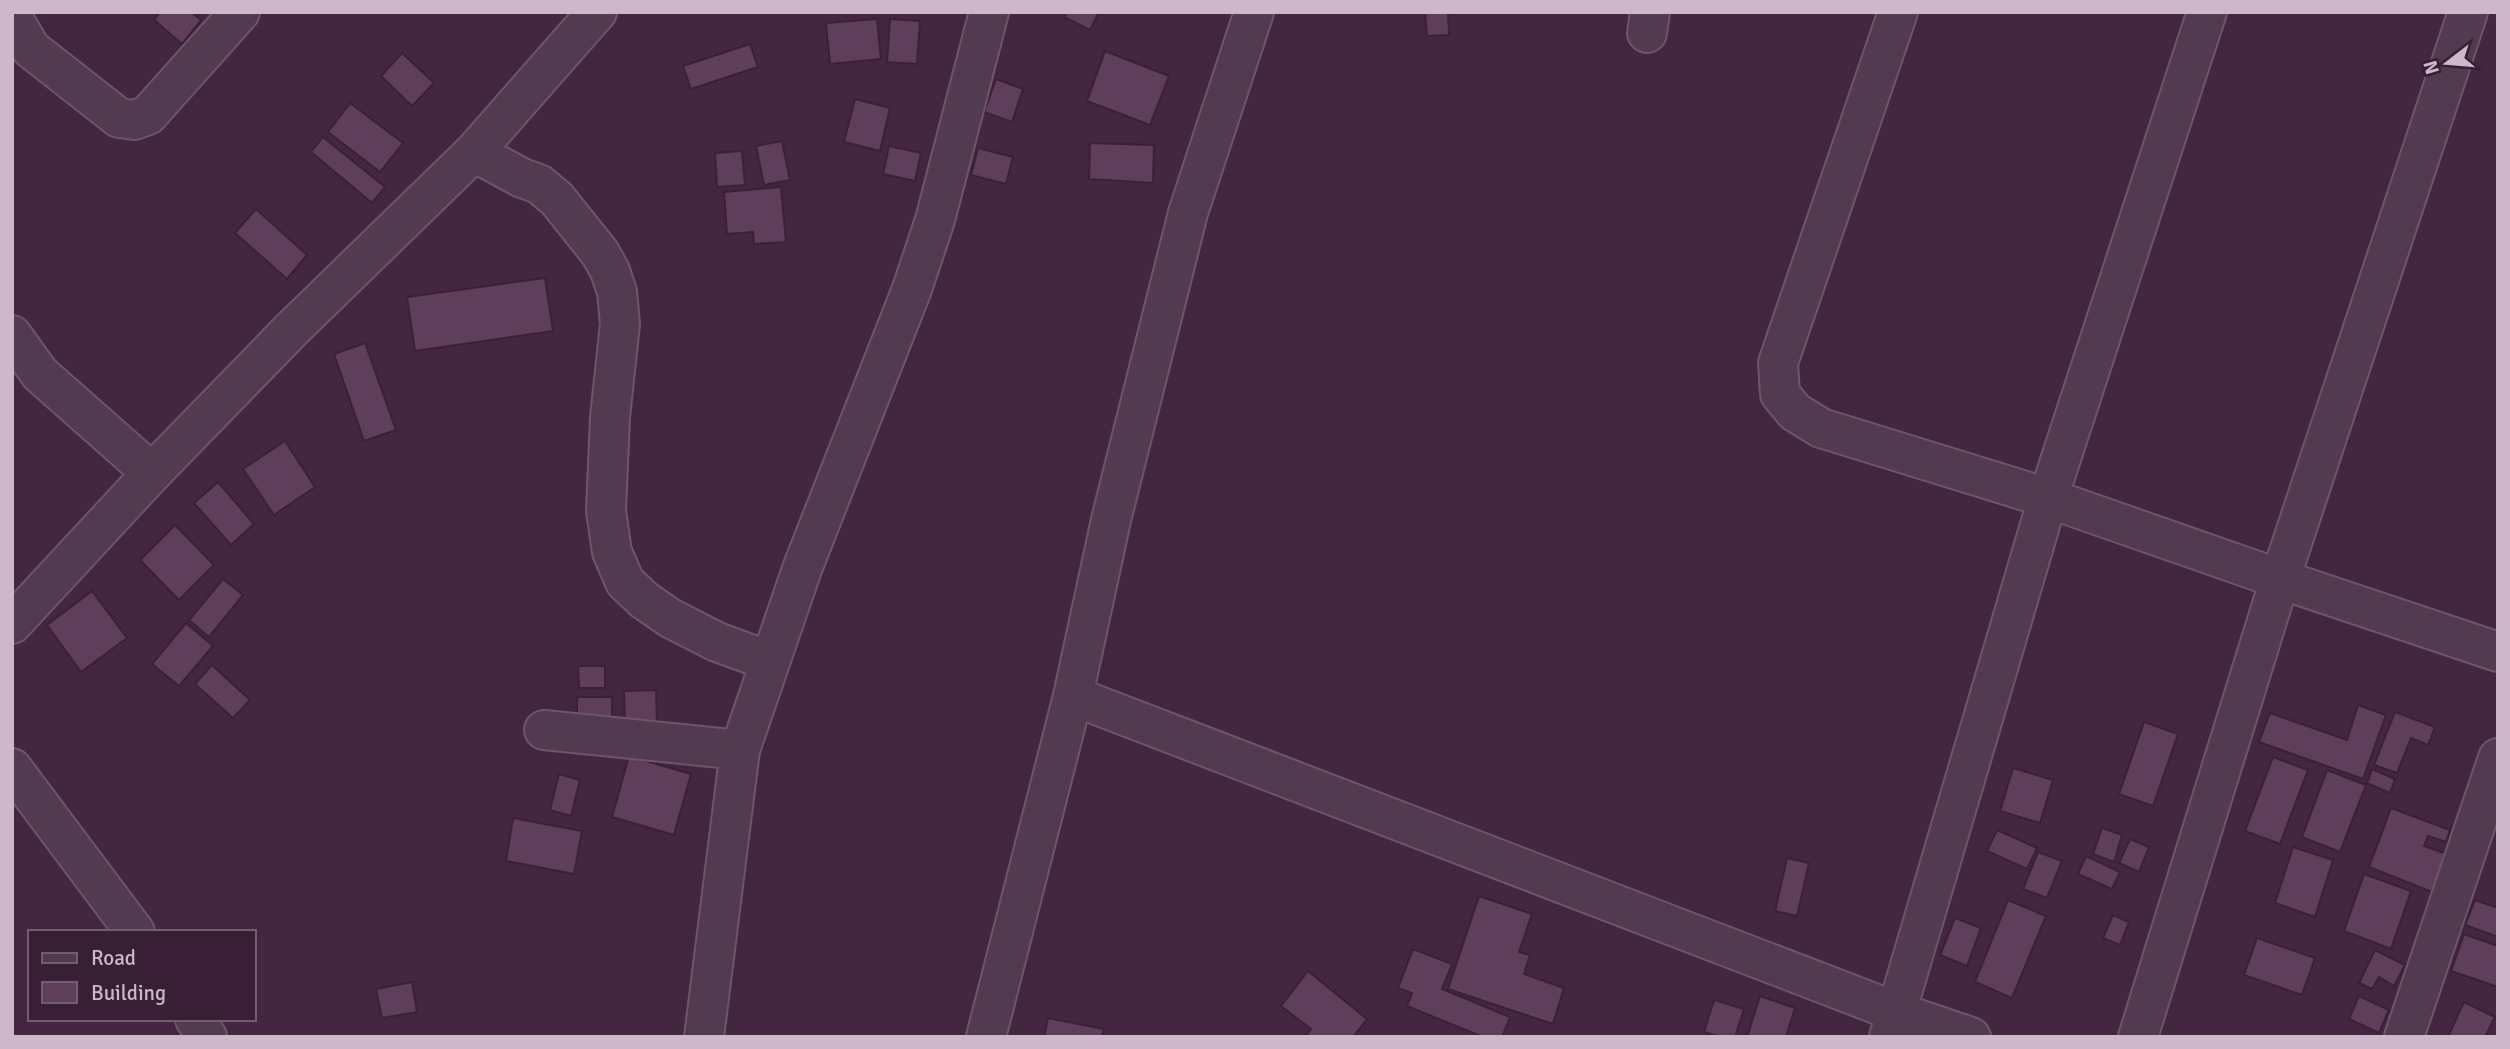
<svg xmlns="http://www.w3.org/2000/svg" width="2510" height="1049" viewBox="0 0 2510 1049" font-family="Signika,sans-serif">
<rect width="100%" height="100%" fill="#432640"/>
<g fill="#5e3e5a" stroke="#3a2137" stroke-width="2">
<polygon points="160,12 191,12 201,20 182,44 154,20"/>
<polygon points="1067,12 1099,12 1090,30 1064,17"/>
<polygon points="1425,12 1448,12 1449,35 1427,36"/>
<polygon points="877,19 881,59 830,64 826,23"/>
<polygon points="890,19 920,21 917,64 887,62"/>
<polygon points="750,44 758,67 691,89 683,66"/>
<polygon points="1105,51 1169,76 1150,125 1087,101"/>
<polygon points="402,53 434,83 412,106 381,76"/>
<polygon points="996,79 1023,89 1012,122 984,112"/>
<polygon points="855,99 890,108 880,151 844,142"/>
<polygon points="350,103 403,143 380,172 328,132"/>
<polygon points="323,137 385,187 372,203 311,152"/>
<polygon points="782,141 790,180 764,185 756,146"/>
<polygon points="1090,143 1154,145 1153,183 1089,179"/>
<polygon points="889,146 921,153 915,181 883,174"/>
<polygon points="978,148 1013,157 1006,184 971,175"/>
<polygon points="742,151 745,185 717,187 715,153"/>
<polygon points="781,187 786,242 754,244 753,232 727,234 724,192"/>
<polygon points="256,209 307,255 287,279 235,233"/>
<polygon points="545,278 553,331 415,351 407,297"/>
<polygon points="365,343 396,430 364,441 334,354"/>
<polygon points="285,441 315,487 274,515 243,469"/>
<polygon points="218,482 254,524 231,545 194,503"/>
<polygon points="175,525 214,565 179,600 140,560"/>
<polygon points="223,579 243,595 209,637 189,620"/>
<polygon points="92,591 127,638 81,672 47,625"/>
<polygon points="186,623 213,646 179,686 152,664"/>
<polygon points="212,665 250,700 233,718 195,684"/>
<polygon points="578,666 605,666 605,688 579,688"/>
<polygon points="656,690 657,723 625,723 624,691"/>
<rect x="577" y="697" width="35" height="23"/>
<polygon points="2358,705 2386,715 2363,779 2259,742 2270,713 2347,740"/>
<polygon points="2395,712 2435,727 2428,745 2411,738 2397,773 2374,765"/>
<polygon points="2144,722 2178,734 2153,806 2119,794"/>
<polygon points="629,756 691,774 674,835 612,817"/>
<polygon points="2273,757 2308,770 2280,844 2245,831"/>
<polygon points="2013,768 2053,780 2040,823 2000,811"/>
<polygon points="2372,769 2395,779 2390,793 2367,783"/>
<polygon points="2327,770 2366,785 2340,852 2302,837"/>
<polygon points="559,774 580,780 571,816 550,810"/>
<polygon points="2391,808 2450,830 2446,842 2428,836 2424,846 2447,854 2432,892 2369,867"/>
<polygon points="513,818 582,831 574,874 506,861"/>
<polygon points="2102,828 2122,835 2114,862 2093,854"/>
<polygon points="1997,830 2037,848 2027,869 1987,851"/>
<polygon points="2130,839 2149,847 2139,872 2119,863"/>
<polygon points="2293,847 2333,860 2315,917 2275,903"/>
<polygon points="2038,852 2062,861 2047,898 2023,889"/>
<polygon points="2086,856 2120,872 2112,889 2078,874"/>
<polygon points="1787,858 1809,863 1797,916 1775,911"/>
<polygon points="2364,874 2411,891 2391,949 2344,931"/>
<polygon points="1479,896 1532,914 1519,952 1530,955 1524,974 1564,988 1553,1024 1448,989"/>
<polygon points="2008,900 2046,916 2012,998 1975,982"/>
<polygon points="2475,900 2498,908 2498,937 2465,925"/>
<polygon points="2113,915 2129,922 2120,945 2103,938"/>
<polygon points="1955,918 1981,928 1967,966 1940,955"/>
<polygon points="2464,934 2498,946 2498,987 2451,971"/>
<polygon points="2257,938 2315,958 2302,995 2244,975"/>
<polygon points="1413,949 1452,964 1442,989 1510,1017 1502,1037 1483,1037 1407,1006 1412,993 1398,988"/>
<polygon points="2375,950 2405,965 2394,986 2379,977 2372,989 2359,983"/>
<polygon points="1308,971 1367,1019 1353,1037 1305,1037 1311,1029 1281,1006"/>
<polygon points="412,982 417,1012 382,1018 376,989"/>
<polygon points="1760,996 1795,1008 1786,1037 1747,1037"/>
<polygon points="2359,996 2389,1010 2379,1033 2349,1019"/>
<polygon points="1714,1000 1744,1009 1735,1037 1720,1037 1704,1032"/>
<polygon points="2464,1002 2495,1017 2485,1037 2448,1037"/>
<polygon points="1048,1018 1104,1029 1102,1037 1044,1037"/>
</g>
<g fill="none" stroke-linecap="round" stroke-linejoin="round">
<g stroke="#6c566a" stroke-width="42">
<g id="minor">
<polyline points="1898,12 1778,363 1780,394 1795,412 1821,428 2048,498 2280,579 2498,652"/>
<polyline points="12,17 31,49 119,118 134,120 148,115 240,12"/>
<polyline points="1647,33 1650,12"/>
<polyline points="474,152 522,178 539,184 557,199 600,253 610,271 617,292 620,324 610,417 606,511 612,552 625,582 644,600 670,618 717,642 769,661"/>
<polyline points="12,335 40,374 152,473"/>
<polyline points="12,624 152,473 291,330 474,152 597,12"/>
<polyline points="1073,696 1897,1012 1971,1037"/>
<polyline points="544,730 740,750"/>
<polyline points="12,768 135,932"/>
<polyline points="195,1019 207,1037"/>
<polyline points="704,1037 740,750 802,569 912,289 935,220 989,12"/>
<polyline points="986,1037 1073,696 1111,520 1188,213 1254,12"/>
<polyline points="1889,1037 2048,498 2207,12"/>
<polyline points="2138,1037 2280,579 2468,12"/>
<polyline points="2404,1037 2498,758"/>
</g>
</g>
<use href="#minor" stroke="#523b50" stroke-width="38"/>
</g>
<rect width="2510" height="1049" fill="none" stroke="#ccb8c9" stroke-width="28"/>
<rect x="28" y="930" width="228" height="91" fill="#381f35" stroke="#735c70" stroke-width="2"/>
<rect x="42" y="953" width="35" height="10" fill="#523b50" stroke="#735c70" stroke-width="2"/>
<text x="91" y="965" font-size="21" fill="#ccb8c9">Road</text>
<rect x="42" y="982" width="35" height="21" fill="#5e3e5a" stroke="#735c70" stroke-width="2"/>
<text x="91" y="1000" font-size="21" fill="#ccb8c9">Building</text>
<g transform="translate(2447 63) rotate(254)" stroke="#381f35" stroke-width="5" paint-order="stroke">
<path d="M0-5L12 26L0 18L-12 26Z" fill="#ccb8c9"/>
<text y="-10" font-size="19" font-weight="bold" text-anchor="middle" fill="#ccb8c9">N</text>
</g>
</svg>
